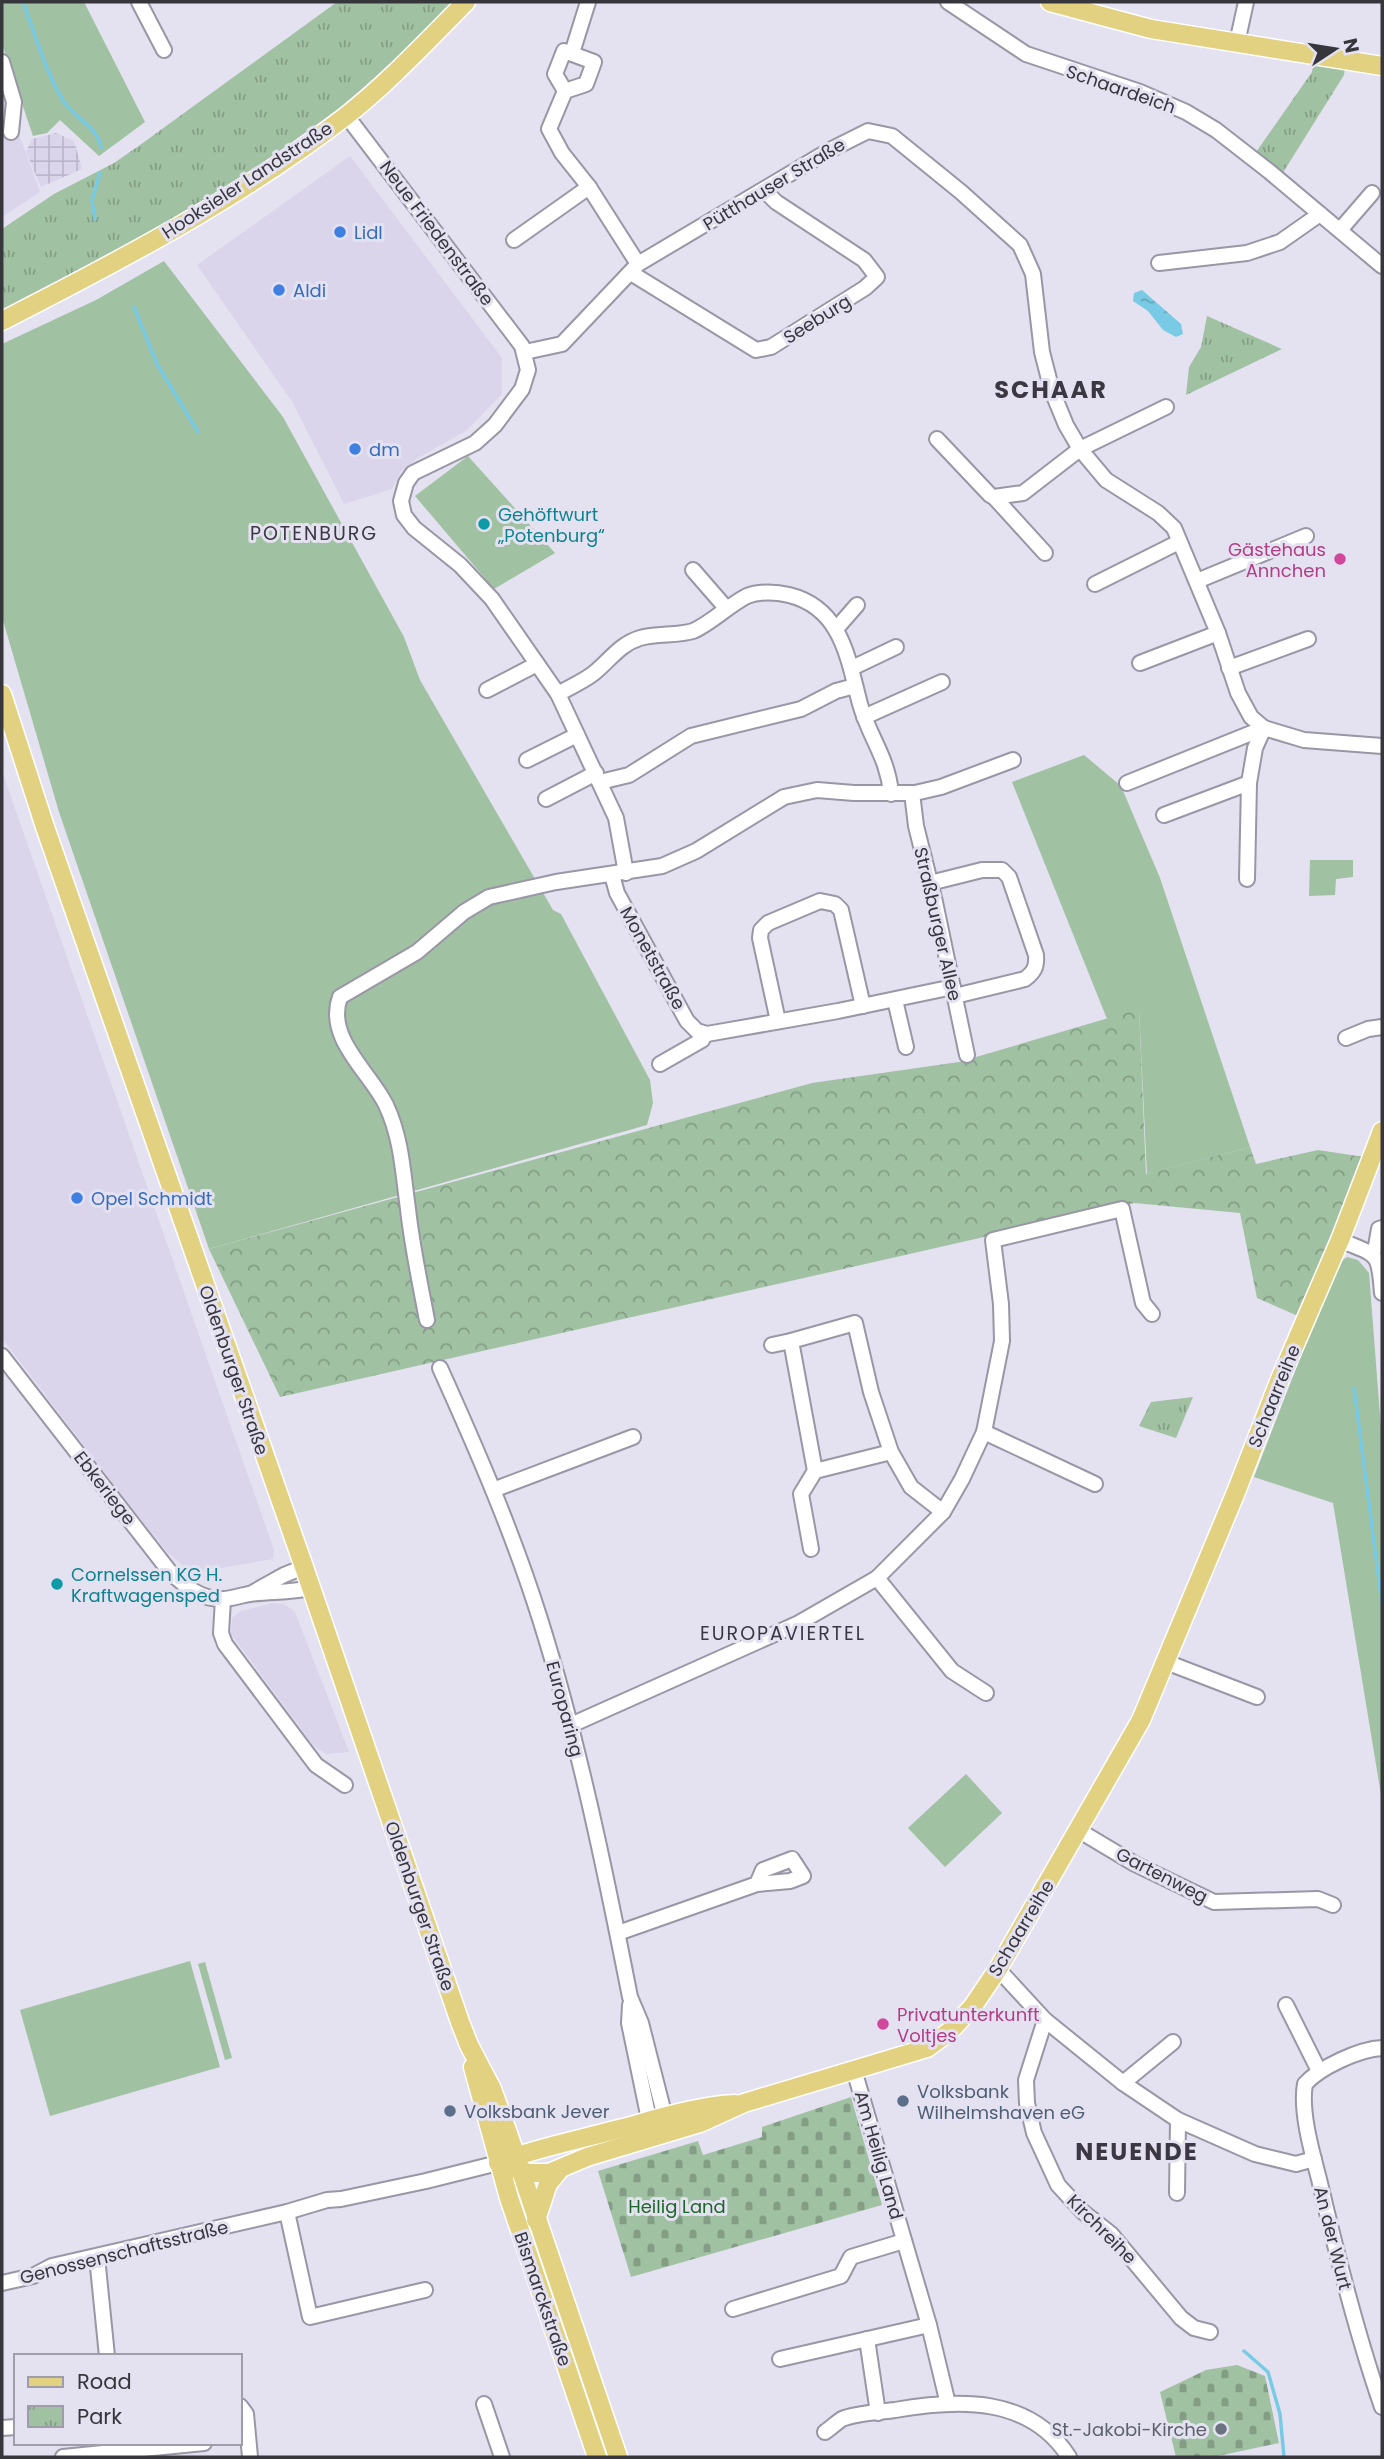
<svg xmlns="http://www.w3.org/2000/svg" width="1384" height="2459" viewBox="0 0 1384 2459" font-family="Poppins,sans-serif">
<defs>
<pattern id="industrial-grid" width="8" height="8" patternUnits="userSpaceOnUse" patternTransform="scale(1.75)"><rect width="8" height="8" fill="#dad5eb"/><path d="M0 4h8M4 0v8" fill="none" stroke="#bcb7ca"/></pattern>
<pattern id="forest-crowns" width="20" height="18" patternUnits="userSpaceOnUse" patternTransform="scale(1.75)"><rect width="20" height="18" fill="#a0c2a2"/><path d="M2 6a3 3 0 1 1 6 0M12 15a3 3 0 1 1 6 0" fill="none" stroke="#839e85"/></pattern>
<pattern id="cemetery-stones" width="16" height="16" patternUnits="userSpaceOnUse" patternTransform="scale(1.75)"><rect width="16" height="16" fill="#a0c2a2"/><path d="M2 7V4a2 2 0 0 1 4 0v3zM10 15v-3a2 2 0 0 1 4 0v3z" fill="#839e85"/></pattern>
<pattern id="park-tufts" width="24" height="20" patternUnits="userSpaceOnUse" patternTransform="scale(1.75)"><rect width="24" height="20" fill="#a0c2a2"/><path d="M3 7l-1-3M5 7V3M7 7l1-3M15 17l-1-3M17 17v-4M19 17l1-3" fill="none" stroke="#839e85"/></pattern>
<pattern id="water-ripples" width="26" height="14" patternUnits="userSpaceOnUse" patternTransform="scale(1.75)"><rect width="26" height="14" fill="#79cae4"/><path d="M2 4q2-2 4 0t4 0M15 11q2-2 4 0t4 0" fill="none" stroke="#64a5ba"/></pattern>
</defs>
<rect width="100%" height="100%" fill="#e4e1f1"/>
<g fill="#dad5eb">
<polygon points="2,88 40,192 2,217"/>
<polygon points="350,156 502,358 502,394 466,431 418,458 401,471 392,489 344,504 293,403 197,265"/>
<polygon points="2,771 274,1550 273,1559 192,1573 169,1554 127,1502 2,1338"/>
<polygon points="273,1603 284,1604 295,1612 349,1752 326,1754 313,1745 231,1634 232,1618 241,1611"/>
</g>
<polygon fill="url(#industrial-grid)" points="56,133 74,141 82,169 41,187 26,152 32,139"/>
<g fill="#a0c2a2">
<polygon points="2,2 84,2 145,122 99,156 60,120 47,133 33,136 2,44"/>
<polygon points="164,261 283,417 404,637 420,680 553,910 561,914 650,1080 653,1103 647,1125 209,1249 59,812 2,617 2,344 96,300"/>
<polygon points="468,456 555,553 494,589 415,496"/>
<polygon points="1084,755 1121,786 1160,878 1250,1147 1147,1174 1139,1010 1107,1019 1012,782"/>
<polygon points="1310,860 1353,860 1353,877 1336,879 1335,895 1309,896"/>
<polygon points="1347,1257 1358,1260 1369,1273 1382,1441 1382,1801 1333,1503 1254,1477 1336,1265"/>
<polygon points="966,1774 1002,1813 945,1867 908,1828"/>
<polygon points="190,1961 220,2067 50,2116 20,2010"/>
<polygon points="205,1962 232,2058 225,2060 198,1964"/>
</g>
<polygon fill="url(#forest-crowns)" points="1139,1009 1146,1174 1250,1147 1256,1164 1318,1150 1364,1157 1298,1316 1257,1298 1240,1213 1134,1203 280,1397 209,1249 812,1083 959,1062"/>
<g fill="url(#cemetery-stones)">
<polygon points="851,2097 882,2205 631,2277 598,2171 698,2141 703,2155 762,2137 762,2127"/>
<polygon points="1237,2365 1265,2376 1279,2443 1213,2457 1176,2457 1160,2392 1206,2370"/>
</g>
<g fill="url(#park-tufts)">
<polygon points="337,2 455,2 394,62 341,107 229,187 168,227 2,312 2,229 54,194 114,163 140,145"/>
<polygon points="1314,56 1346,60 1344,75 1279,179 1252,158 1312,72"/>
<polygon points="1207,316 1282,349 1186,395 1189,367 1201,347"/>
<polygon points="1193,1397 1176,1438 1139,1426 1151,1402"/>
</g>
<polygon fill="url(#water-ripples)" points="1142,290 1181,324 1183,334 1176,337 1163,330 1148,311 1133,301 1134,293"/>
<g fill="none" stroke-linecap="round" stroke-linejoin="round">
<g stroke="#79cae4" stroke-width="3.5">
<path d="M24,5C36,37 46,73 64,102C76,119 98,127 101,148"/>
<polyline points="95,219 92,200 100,173"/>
<polyline points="134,307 157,364 198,432"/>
<polyline points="1354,1388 1382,1604"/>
<polyline points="1244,2351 1268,2372 1280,2414 1284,2457"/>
</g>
<g stroke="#9996a5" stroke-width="18">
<g id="minor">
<polyline points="139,2 164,50"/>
<polyline points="948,2 1026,54 1140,92 1186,112 1216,130 1270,172 1382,266"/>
<polyline points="1237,43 1246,2"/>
<polyline points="572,53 588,2"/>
<polyline points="2,62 14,102 11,132"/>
<polyline points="565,91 555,74 564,51 594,62 586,84 565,91 549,129 562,153 589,187 638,264"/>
<polyline points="346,115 522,346 528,370 522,389 495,425 475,443 413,473 406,483 401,501 404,515 414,528 460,565 492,599 558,694 616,818 626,873"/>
<polyline points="1340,230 1372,193"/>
<polyline points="514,240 589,187"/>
<polyline points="1159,263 1247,253 1280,242 1320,214"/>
<polyline points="631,273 756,350 771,347 865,288 877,277 864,260 776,202 764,190"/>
<polyline points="525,352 562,344 638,264 830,150 868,131 892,136 961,192 1020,245 1033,274 1042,352 1052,391 1066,425 1080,449 1106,480 1158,513 1174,528 1218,633 1238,693 1251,717 1264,728 1304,740 1382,746"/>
<polyline points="937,439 990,495 994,497 1023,493 1080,449 1166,407"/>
<polyline points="994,497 1045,553"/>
<polyline points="693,570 726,608"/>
<polyline points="1197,581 1306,536"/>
<polyline points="1095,584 1179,542"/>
<polyline points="836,629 857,605"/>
<polyline points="1140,663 1218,633"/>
<polyline points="852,668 896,647"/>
<polyline points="1229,668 1308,639"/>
<polyline points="487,690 537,664"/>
<path d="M558,694C570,687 584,681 594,673C610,660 620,644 640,638C657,633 677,636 693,631C710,624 729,605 747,596C759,591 777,592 789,595C842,608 848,659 860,704C869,737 888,757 891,794"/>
<polyline points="864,717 942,682"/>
<polyline points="527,760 577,735"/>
<polyline points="600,782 629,775 691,736 801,709 836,691 855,686"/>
<polyline points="1127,783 1264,728"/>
<polyline points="912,793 916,826 935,902 967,1055"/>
<polyline points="546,799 596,773"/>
<polyline points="1164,815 1249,783"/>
<polyline points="612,875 617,893 687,1021 697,1031 707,1034 838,1011 953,987"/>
<polyline points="1247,879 1249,783 1255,748 1264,728"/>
<path d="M930,883L982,870H1002L1009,877L1036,955C1037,967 1034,972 1025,979L955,996"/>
<polyline points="895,1000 906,1047"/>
<polyline points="778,1021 760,938 761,930 768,923 820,901 835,904 841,910 863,1006"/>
<polyline points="1346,1038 1368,1029 1382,1027"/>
<polyline points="660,1064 702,1040 705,1034"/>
<path d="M1340,1240C1377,1256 1379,1250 1382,1293"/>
<polyline points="1372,1253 1376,1246 1379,1229 1382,1228"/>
<path d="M427,1320C420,1283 412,1246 408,1209C403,1174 402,1139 386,1105C370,1072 325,1038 340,997L417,952L464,912L489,897L556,882L662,866L696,851L784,797L817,790L854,793H915L941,787L1013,760"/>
<polyline points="772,1345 791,1341"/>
<path d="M2,1356L170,1572C185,1586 201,1600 223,1599C232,1599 241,1595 250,1594C272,1591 288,1593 311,1588"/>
<path d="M440,1368C477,1450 513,1533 540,1619C579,1743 605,1870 630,1997L641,2023L667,2125"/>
<polyline points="984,1432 1095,1484"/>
<polyline points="891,1452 815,1471 791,1341 855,1323 871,1392 891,1452 911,1487 943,1512"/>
<polyline points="493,1490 633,1437"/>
<polyline points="811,1549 801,1494 815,1471"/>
<polyline points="877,1578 952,1671 986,1693"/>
<polyline points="252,1593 284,1575 304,1567"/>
<polyline points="223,1599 221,1633 225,1644 316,1765 345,1785"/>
<polyline points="1166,1662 1257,1697"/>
<polyline points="571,1725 797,1624 877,1578 943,1512 962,1479 984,1432 1002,1341 1001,1304 993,1240 1122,1209 1143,1303 1152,1314"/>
<polyline points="1078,1830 1135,1864 1214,1902 1318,1899 1333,1905"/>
<polyline points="618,1933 757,1884 790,1881 803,1876 792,1859 763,1870 757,1884"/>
<polyline points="998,1969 1045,2020 1123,2083 1178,2120 1255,2154 1296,2164 1314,2159"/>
<polyline points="630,2005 629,2023 651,2129"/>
<polyline points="1286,2005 1319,2071"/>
<polyline points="1045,2020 1026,2080 1027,2103 1034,2133 1058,2185 1083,2212 1111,2234 1181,2318 1194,2328 1210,2332"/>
<path d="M1382,2048C1360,2049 1320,2067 1305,2084C1300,2111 1312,2152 1319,2179C1337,2256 1356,2332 1382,2407"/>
<polyline points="854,2070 929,2325 948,2404"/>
<polyline points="1123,2083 1173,2042"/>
<polyline points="1177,2193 1178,2120"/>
<polyline points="287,2212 310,2317 425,2290"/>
<polyline points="97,2257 107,2356"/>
<polyline points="2,2283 33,2276 52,2266 287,2212 327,2200 341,2199 426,2181 498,2163"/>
<polyline points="733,2309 841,2276 851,2257 904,2241"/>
<polyline points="867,2339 878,2413"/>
<polyline points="780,2359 929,2325"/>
<polyline points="484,2404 502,2457"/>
<polyline points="240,2406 246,2414 250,2457"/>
<polyline points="2,2428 16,2427"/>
<path d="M825,2432C831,2428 837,2422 842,2419C855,2413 881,2412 895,2410C959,2399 1030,2396 1069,2457"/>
<polyline points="63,2457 204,2443"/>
</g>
</g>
<g stroke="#fff" stroke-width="21">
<g id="major">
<polyline points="1050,2 1151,29 1382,66"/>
<path d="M2,321C121,260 240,198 346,116C389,82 427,41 466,2"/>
<polyline points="2,694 45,827 304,1567 460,2022 469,2045 492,2089 509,2136 618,2457"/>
<polyline points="473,2067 509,2198 597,2457"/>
<path d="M505,2160C542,2147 581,2139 619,2129C657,2119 696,2106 735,2104"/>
<polyline points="498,2163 529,2173 549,2173 587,2157 700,2123 744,2103 927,2048 950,2031 973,2006 998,1969 1141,1720 1236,1492 1280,1379 1340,1240 1382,1131"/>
<polyline points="536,2220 548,2184 560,2169"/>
</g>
</g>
<use href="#minor" stroke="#fff" stroke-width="14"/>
<use href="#major" stroke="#e3d182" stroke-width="18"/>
</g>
<g fill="#3f7fe0" stroke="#e4e1f1" stroke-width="2.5">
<circle cx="340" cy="232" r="7"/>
<circle cx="279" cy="290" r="7"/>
<circle cx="355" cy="449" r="7"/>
<circle cx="77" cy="1198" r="7"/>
</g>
<g fill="#0f9aa8" stroke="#e4e1f1" stroke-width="2.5">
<circle cx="484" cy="524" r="7"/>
<circle cx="57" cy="1584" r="7"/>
</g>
<g fill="#d1479c" stroke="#e4e1f1" stroke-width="2.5">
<circle cx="1340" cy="559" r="7"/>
<circle cx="883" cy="2024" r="7"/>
</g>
<g fill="#5c6f8a" stroke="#e4e1f1" stroke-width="2.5">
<circle cx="903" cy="2101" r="7"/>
<circle cx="450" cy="2111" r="7"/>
</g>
<circle fill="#6b7280" stroke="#e4e1f1" stroke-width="2.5" cx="1221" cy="2429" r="7"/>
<g text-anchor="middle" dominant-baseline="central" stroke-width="6" stroke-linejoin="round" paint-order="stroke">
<g font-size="18" fill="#38363d" stroke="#e4e1f1">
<text transform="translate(1121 89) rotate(19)">Schaardeich</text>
<text transform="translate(247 180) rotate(-33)">Hooksieler Landstraße</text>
<text transform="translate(774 184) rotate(-31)">Pütthauser Straße</text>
<text transform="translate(437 233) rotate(53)">Neue Friedenstraße</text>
<text transform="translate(817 319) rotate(-32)">Seeburg</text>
<text transform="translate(938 924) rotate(77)">Straßburger Allee</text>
<text transform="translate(653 958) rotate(61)">Monetstraße</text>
<text transform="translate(234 1370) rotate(71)">Oldenburger Straße</text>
<text transform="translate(1274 1396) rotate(-68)">Schaarreihe</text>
<text transform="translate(105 1488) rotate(52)">Ebkeriege</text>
<text transform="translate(565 1709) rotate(75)">Europaring</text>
<text transform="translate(1162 1875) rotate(27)">Gartenweg</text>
<text transform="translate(420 1906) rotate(71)">Oldenburger Straße</text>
<text transform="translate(1021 1928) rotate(-59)">Schaarreihe</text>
<text transform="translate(879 2155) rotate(74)">Am Heilig Land</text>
<text transform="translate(1102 2229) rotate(45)">Kirchreihe</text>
<text transform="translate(1333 2238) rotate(76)">An der Wurt</text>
<text transform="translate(124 2252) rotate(-14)">Genossenschaftsstraße</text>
<text transform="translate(543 2299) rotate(71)">Bismarckstraße</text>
</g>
<g font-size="18" fill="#366cbe" stroke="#e4e1f1" text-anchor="start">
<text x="354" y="232">Lidl</text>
<text x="293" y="290">Aldi</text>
<text x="369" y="449">dm</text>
<text x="91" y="1198">Opel Schmidt</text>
</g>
<g font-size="18" fill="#0d838f" stroke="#e4e1f1" text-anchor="start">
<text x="498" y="514">Gehöftwurt<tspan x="498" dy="21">„Potenburg“</tspan></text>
<text x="71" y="1574">Cornelssen KG H.<tspan x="71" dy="21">Kraftwagensped</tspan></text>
</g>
<g font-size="18" fill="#b23c85" stroke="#e4e1f1" text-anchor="end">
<text x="1326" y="549">Gästehaus<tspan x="1326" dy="21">Annchen</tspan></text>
<text x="897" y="2014" text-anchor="start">Privatunterkunft<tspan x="897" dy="21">Voltjes</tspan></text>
</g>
<g font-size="18" fill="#4e5e75" stroke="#e4e1f1" text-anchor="start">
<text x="917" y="2091">Volksbank<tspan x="917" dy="21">Wilhelmshaven eG</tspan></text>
<text x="464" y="2111">Volksbank Jever</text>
</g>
<g font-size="18" fill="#1d6629" stroke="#e4e1f1">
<text x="677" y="2206">Heilig Land</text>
</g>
<g font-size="18" fill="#5b616d" stroke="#e4e1f1" text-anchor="end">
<text x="1207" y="2429">St.-Jakobi-Kirche</text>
</g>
<g font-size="19" letter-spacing="2" fill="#3b3844" stroke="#e4e1f1">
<text x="314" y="533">POTENBURG</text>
<text x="783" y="1633">EUROPAVIERTEL</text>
</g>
<g font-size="24" font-weight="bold" letter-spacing="2" fill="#3b3844" stroke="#e4e1f1">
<text x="1051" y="389">SCHAAR</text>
<text x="1137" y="2151">NEUENDE</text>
</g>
</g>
<rect width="1384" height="2459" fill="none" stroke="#38363d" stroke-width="7"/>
<rect x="14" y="2354" width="228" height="91" fill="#e4e1f1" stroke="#9f9da9" stroke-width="2"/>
<rect x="28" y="2377" width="35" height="10" fill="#e3d182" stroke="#9f9da9" stroke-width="2"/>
<text x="77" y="2389" font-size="21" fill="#38363d">Road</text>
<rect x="28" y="2406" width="35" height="21" fill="url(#park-tufts)" stroke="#9f9da9" stroke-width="2"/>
<text x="77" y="2424" font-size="21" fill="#38363d">Park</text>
<g transform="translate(1335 49) rotate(78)" stroke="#e4e1f1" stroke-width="5" paint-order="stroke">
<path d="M0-5L12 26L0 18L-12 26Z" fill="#38363d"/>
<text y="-10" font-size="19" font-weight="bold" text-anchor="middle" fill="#38363d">N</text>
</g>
</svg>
